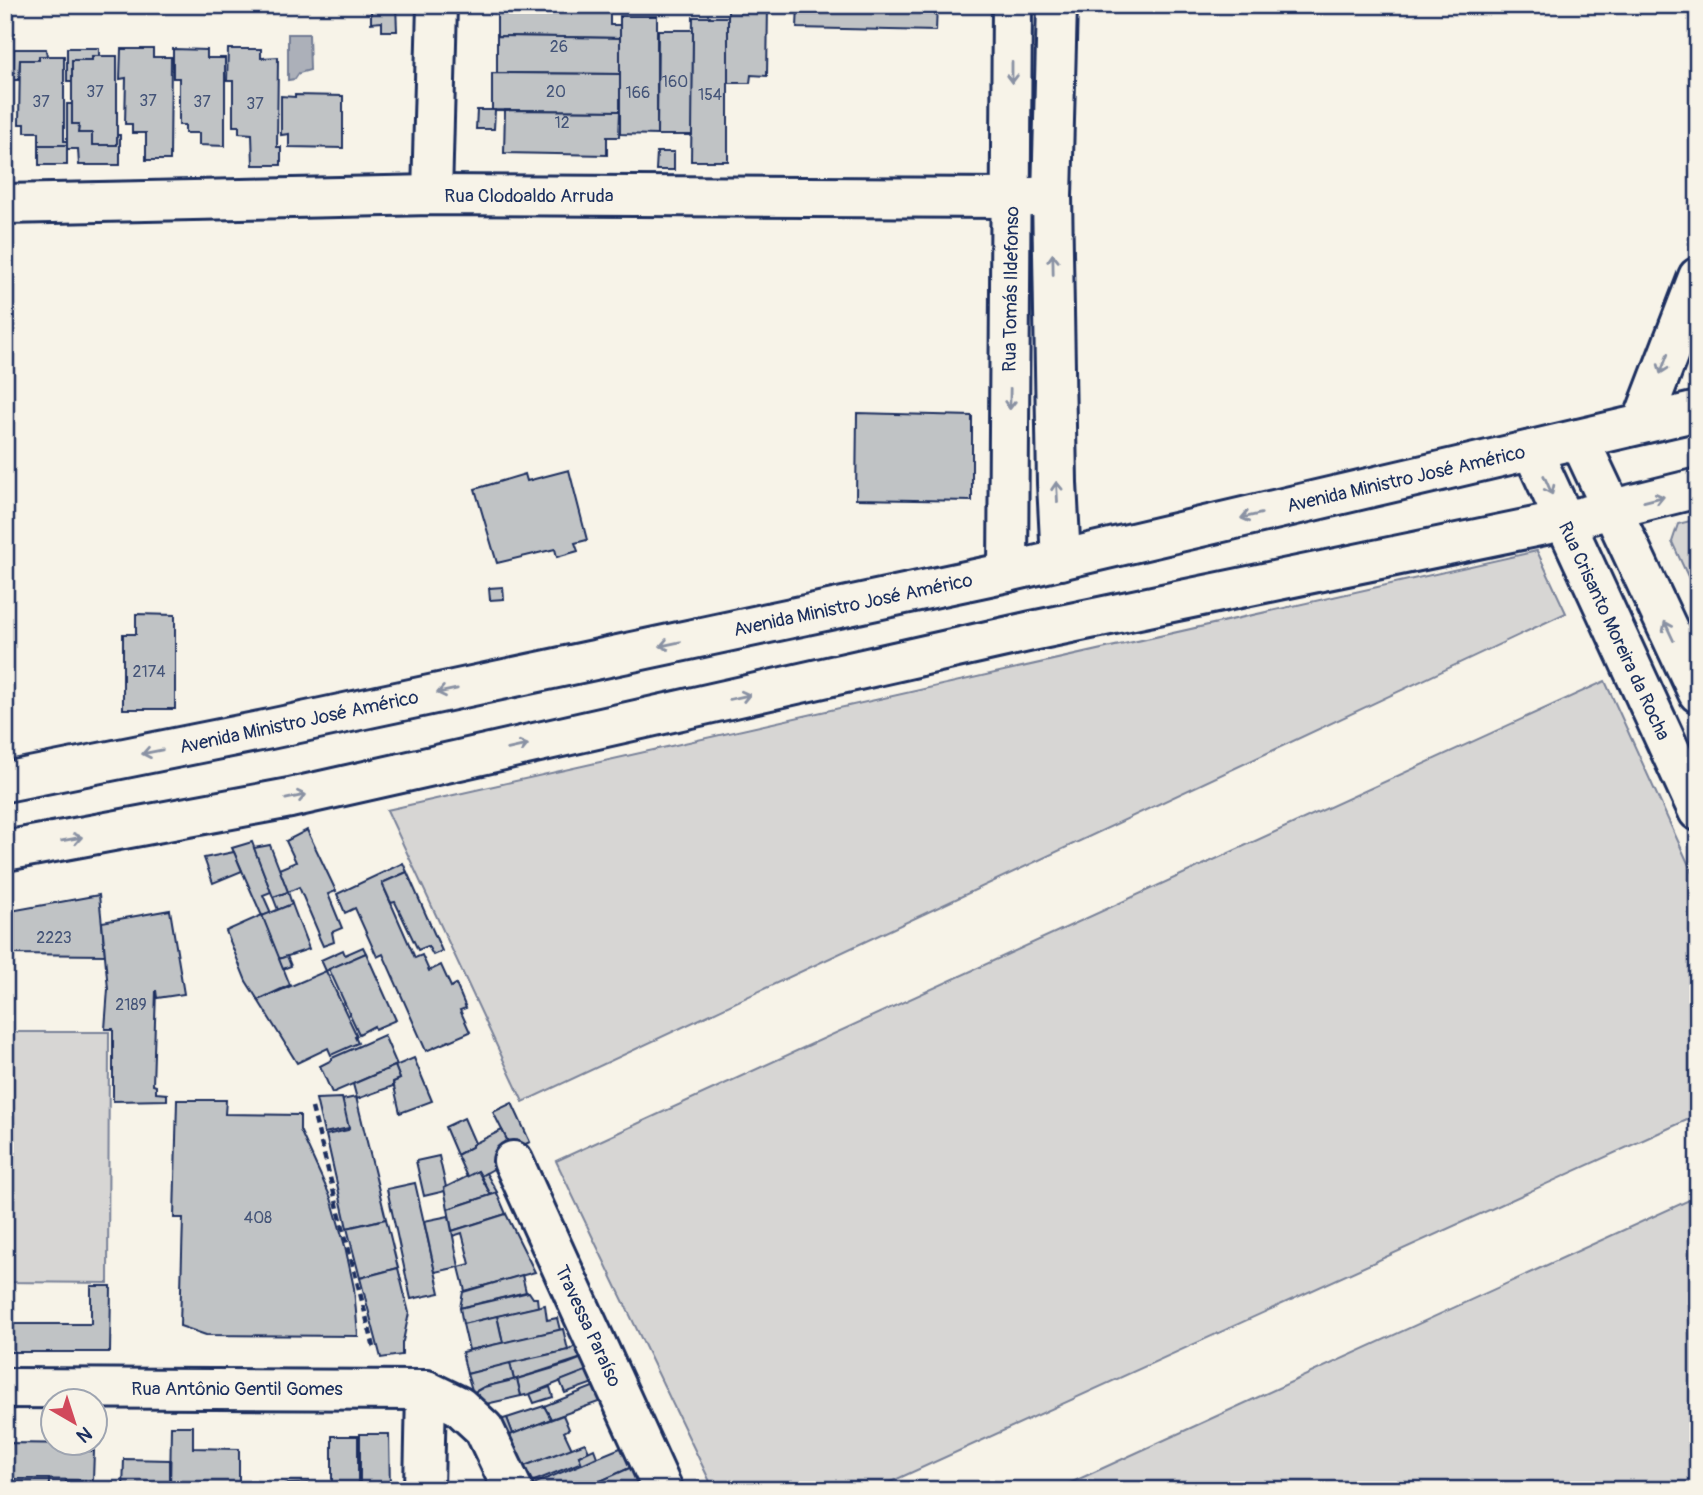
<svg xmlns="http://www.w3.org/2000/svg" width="1703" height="1495" viewBox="0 0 1703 1495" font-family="Pangolin,sans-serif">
<rect width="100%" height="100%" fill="#f7f3e8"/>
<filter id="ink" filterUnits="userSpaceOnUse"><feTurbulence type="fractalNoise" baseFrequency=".0143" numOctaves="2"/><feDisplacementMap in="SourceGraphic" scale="14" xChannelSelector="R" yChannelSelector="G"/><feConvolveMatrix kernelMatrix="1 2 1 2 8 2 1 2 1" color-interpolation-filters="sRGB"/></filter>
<g filter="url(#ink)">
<g fill="#d7d6d4" stroke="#798299" stroke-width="2">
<polygon points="1698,519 1698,598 1672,542 1678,524"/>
<polygon points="1537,551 1566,613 523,1102 387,810"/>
<polygon points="1605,681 1698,885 1698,1115 873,1490 714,1490 556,1161"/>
<polygon points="5,1032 109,1032 108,1283 5,1282"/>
<polygon points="1698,1196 1698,1490 1055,1490"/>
</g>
<polygon fill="#acb0b9" stroke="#727c95" stroke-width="2" points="288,34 309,34 310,70 299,73 295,79 288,80"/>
<g fill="#c0c3c5" stroke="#1b2f5e" stroke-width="2">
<polygon points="371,5 396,5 397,31 382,31 382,22 371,23"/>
<polygon points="497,5 610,5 610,25 620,25 620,38 497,36"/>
<polygon points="728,5 768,5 767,76 751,75 750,83 728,83"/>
<polygon points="798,5 937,5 936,31 797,28"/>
<polygon points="620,16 657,16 657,135 620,134"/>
<polygon points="693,17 728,17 728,161 691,161"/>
<polygon points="658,30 693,30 692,135 657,135"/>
<polygon points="497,36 620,38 620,74 497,73"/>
<polygon points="67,48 99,48 99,56 92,56 92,60 72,60 72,81 67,81"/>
<polygon points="14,49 46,49 47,56 39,56 39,60 20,60 19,80 13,80"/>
<polygon points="121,49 153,49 153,57 171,57 170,160 146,160 146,133 132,133 132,124 125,124 126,78 120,79"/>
<polygon points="173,49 207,50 207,58 225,58 225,146 199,145 199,133 185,133 185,125 179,125 179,78 173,78"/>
<polygon points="228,49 261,49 261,58 278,57 277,147 281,147 281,165 253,165 252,134 239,133 239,126 233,126 233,81 227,81"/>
<rect x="5" y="56" width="5" height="89"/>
<polygon points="39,56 64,56 64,141 67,141 67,145 39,145 39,132 25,132 25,124 19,124 20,60 39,60"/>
<polygon points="92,56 117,56 117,145 92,145 92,133 78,133 79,124 72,124 72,60 92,60"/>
<polygon points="492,73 620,74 620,111 492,110"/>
<polygon points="295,95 343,96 343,148 289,147 289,134 281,135 281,96 295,97"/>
<polygon points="67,104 72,104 72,124 79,124 78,133 92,133 92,145 117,145 117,135 120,135 120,165 79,165 78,149 67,149"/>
<polygon points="477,110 495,110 494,129 476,129"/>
<polygon points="505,110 620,111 619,137 607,137 607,155 504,153"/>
<polygon points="10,140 13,140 13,165 5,165 5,145 10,145"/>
<rect x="39" y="145" width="28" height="20"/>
<polygon points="657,152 674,152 674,170 656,170"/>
<polygon points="857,413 972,416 972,501 856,499"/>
<polygon points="569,470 587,540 575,543 578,551 557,557 555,549 497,563 475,489 525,474 527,481"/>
<polygon points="503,587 504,599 490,600 489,588"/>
<polygon points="136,614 175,615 175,709 123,709 123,634 136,634"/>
<polygon points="307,830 336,891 328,894 342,928 332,932 334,942 323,946 318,935 319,934 299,887 288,892 279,869 296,862 286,841"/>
<polygon points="252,842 271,892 263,895 271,913 262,916 232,848"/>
<polygon points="270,845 288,892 273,897 254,848"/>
<polygon points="234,852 242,871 213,883 204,858"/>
<polygon points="403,863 407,872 382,883 415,958 422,955 429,971 441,965 451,987 456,984 466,1008 460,1010 470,1032 426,1051 383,954 377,957 355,908 345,913 337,894"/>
<polygon points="407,872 442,951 433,955 428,946 418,950 395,902 391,903 382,883"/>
<polygon points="288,892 292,904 278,910 273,897"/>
<polygon points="99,895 105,955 5,954 5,912"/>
<polygon points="292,904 309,949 279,959 262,916"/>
<polygon points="170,910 184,994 157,998 156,990 153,1085 156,1086 156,1093 167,1094 167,1100 113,1101 113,1029 105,1029 108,989 102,922"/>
<polygon points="262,915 290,985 258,1000 246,981 226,931"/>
<polygon points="363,947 366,953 326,971 321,960 343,950 345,955"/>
<polygon points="366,953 396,1020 375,1029 374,1026 359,1034 329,969"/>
<polygon points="287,956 291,966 283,969 279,959"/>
<polygon points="326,971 357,1036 355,1037 358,1043 331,1055 328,1048 297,1063 258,1000"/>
<polygon points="384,1035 397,1065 332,1093 320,1066 332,1060 332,1058"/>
<polygon points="414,1058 432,1101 400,1113 393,1082 400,1079 395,1066"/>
<polygon points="395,1066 400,1079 393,1082 393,1086 357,1099 353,1084"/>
<polygon points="356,1097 386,1219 347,1228 326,1135 348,1130 342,1100"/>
<polygon points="342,1098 349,1128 324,1133 316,1099"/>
<polygon points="177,1100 226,1100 225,1114 300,1115 300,1130 331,1198 345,1246 354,1288 358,1336 206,1335 180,1326 183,1218 174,1218"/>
<polygon points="512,1103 530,1142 512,1150 493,1112"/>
<polygon points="464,1118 475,1143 472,1145 472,1147 457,1155 445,1127"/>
<polygon points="502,1130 512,1150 502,1164 481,1176 478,1171 467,1177 457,1155 472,1147 472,1145 475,1143"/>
<polygon points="439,1156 446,1187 444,1188 445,1191 424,1196 416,1161"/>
<polygon points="478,1171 491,1195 448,1209 444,1188"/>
<polygon points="486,1173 497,1192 491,1195 481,1176"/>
<polygon points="415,1183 440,1293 411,1299 387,1189"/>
<polygon points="497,1193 506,1214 452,1231 448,1209"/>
<polygon points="506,1214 535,1272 465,1291 459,1267 470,1264 462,1233 453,1236 452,1231"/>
<polygon points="449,1216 459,1267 435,1272 424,1221"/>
<polygon points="386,1219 398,1268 360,1278 347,1228"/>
<polygon points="398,1268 409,1313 403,1341 402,1342 402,1355 381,1358 360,1278"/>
<polygon points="522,1275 526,1292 460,1308 463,1292"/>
<polygon points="91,1286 111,1286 110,1352 5,1352 5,1324 91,1324"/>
<polygon points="529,1292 533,1298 537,1298 538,1307 463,1324 460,1308"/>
<polygon points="545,1305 547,1320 557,1318 560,1330 503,1343 497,1316"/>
<polygon points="497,1316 503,1343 469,1350 463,1324"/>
<polygon points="563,1329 568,1350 467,1374 462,1352"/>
<polygon points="579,1343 585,1357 514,1380 510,1363 569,1350"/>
<polygon points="585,1357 591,1369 530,1394 521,1396 517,1379 567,1364"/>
<polygon points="510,1363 514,1380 484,1387 473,1393 467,1374"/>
<polygon points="593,1368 599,1381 565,1393 560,1381"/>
<polygon points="517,1379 521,1396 477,1406 473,1393 484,1387"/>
<polygon points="600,1384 607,1399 551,1419 544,1406"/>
<polygon points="550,1387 553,1397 534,1403 530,1394"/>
<polygon points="544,1406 551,1419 513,1434 507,1418"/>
<polygon points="563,1415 569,1429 564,1432 572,1449 519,1468 507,1436"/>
<polygon points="507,1418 513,1434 507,1436 495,1421"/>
<polygon points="171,1426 193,1426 193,1448 239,1449 239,1490 170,1490"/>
<polygon points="360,1434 389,1434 390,1490 360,1490"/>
<rect x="332" y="1436" width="26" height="54"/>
<polygon points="5,1443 86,1444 86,1451 94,1451 93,1480 5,1479"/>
<polygon points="585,1443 589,1452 579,1456 582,1462 527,1484 519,1468"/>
<polygon points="625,1446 634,1466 581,1490 533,1490 531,1485"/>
<polygon points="594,1449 597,1457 582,1464 579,1456"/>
<polygon points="124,1459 170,1460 170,1490 123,1490"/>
<polygon points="634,1466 642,1487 636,1490 589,1490 587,1487"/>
<rect x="5" y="1479" width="44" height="11"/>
<polygon points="66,1480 93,1480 94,1490 66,1490"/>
<polygon points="309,1483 308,1490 285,1490 285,1484"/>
</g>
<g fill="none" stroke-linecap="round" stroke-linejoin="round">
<g stroke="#1b2f5e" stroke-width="44">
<g id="minor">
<polyline points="1057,5 1052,196 1057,483 1061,560"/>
<polyline points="432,195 437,5"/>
<polyline points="5,204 432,195 1012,198 1052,196"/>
<polyline points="1642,423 1698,277"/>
<polyline points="1008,572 1012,5"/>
<polyline points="513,1161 663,1490"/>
<polyline points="5,1388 426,1390 459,1406 484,1429 513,1490"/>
<polyline points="424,1490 426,1390"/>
</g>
</g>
<g stroke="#1b2f5e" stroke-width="44">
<g id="major">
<polyline points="1579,439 1698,693"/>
<polyline points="1532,450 1698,811"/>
<polyline points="5,782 270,729 1008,572 1698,411"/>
<polyline points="5,851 290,798 1032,631 1564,521 1698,488"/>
</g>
</g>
<polyline stroke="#1b2f5e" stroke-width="4.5" stroke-dasharray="7 5" stroke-linecap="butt" points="312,1108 375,1351"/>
<use href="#minor" stroke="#f7f3e8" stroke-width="38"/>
<use href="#major" stroke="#f7f3e8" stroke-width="38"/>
</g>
<defs><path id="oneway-shaft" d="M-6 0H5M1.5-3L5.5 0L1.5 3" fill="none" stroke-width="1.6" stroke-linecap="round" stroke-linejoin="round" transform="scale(1.75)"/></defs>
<g stroke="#8991a3">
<use href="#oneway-shaft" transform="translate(1012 73) rotate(90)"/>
<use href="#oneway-shaft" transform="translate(1053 264) rotate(-91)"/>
<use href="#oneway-shaft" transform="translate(1664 364) rotate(111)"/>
<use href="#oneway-shaft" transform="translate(1010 399) rotate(91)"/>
<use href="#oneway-shaft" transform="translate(1548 485) rotate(66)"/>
<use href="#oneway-shaft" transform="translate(1057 492) rotate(-93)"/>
<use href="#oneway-shaft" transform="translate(1654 499) rotate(-14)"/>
<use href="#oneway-shaft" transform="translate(1251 516) rotate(167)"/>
<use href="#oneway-shaft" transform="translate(1669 631) rotate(-115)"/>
<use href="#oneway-shaft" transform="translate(670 644) rotate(168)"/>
<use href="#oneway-shaft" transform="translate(447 691) rotate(168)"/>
<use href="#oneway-shaft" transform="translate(740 697) rotate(-13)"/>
<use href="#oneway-shaft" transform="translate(518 747) rotate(-13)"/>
<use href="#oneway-shaft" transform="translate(152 752) rotate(169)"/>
<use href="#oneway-shaft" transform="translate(296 797) rotate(-12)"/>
<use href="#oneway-shaft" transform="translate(72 839) rotate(-10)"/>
</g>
</g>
<g text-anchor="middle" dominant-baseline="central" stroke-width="5" stroke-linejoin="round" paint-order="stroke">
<g font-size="16" fill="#445478">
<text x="559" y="47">26</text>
<text x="675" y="82">160</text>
<text x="95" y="92">37</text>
<text x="556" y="92">20</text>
<text x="638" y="93">166</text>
<text x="710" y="95">154</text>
<text x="148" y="101">37</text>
<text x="41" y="102">37</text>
<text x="202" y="102">37</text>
<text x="255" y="104">37</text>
<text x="562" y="123">12</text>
<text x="149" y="672">2174</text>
<text x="54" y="938">2223</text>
<text x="131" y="1005">2189</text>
<text x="258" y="1218">408</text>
</g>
<g font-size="19" fill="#1b2f5e" stroke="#f7f3e8">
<text x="529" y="196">Rua Clodoaldo Arruda</text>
<text transform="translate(1011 289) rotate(-89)">Rua Tomás Ildefonso</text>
<text transform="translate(1406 479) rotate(-13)">Avenida Ministro José Américo</text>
<text transform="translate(853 605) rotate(-12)">Avenida Ministro José Américo</text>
<text transform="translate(1614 631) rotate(65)">Rua Crisanto Moreira da Rocha</text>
<text transform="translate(299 722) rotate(-12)">Avenida Ministro José Américo</text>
<text transform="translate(588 1326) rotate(65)">Travessa Paraíso</text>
<text x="237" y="1389">Rua Antônio Gentil Gomes</text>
</g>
</g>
<rect width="1703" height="1495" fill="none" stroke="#f7f3e8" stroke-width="28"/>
<rect x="14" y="14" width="1675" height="1467" fill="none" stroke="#1b2f5e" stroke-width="2.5" filter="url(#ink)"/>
<g transform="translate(74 1422) rotate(141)"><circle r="33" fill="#f7f3e8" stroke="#9fa5b1" stroke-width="2"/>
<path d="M0-5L12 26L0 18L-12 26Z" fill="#d1495b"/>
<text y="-10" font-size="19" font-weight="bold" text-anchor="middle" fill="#1b2f5e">N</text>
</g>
</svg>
